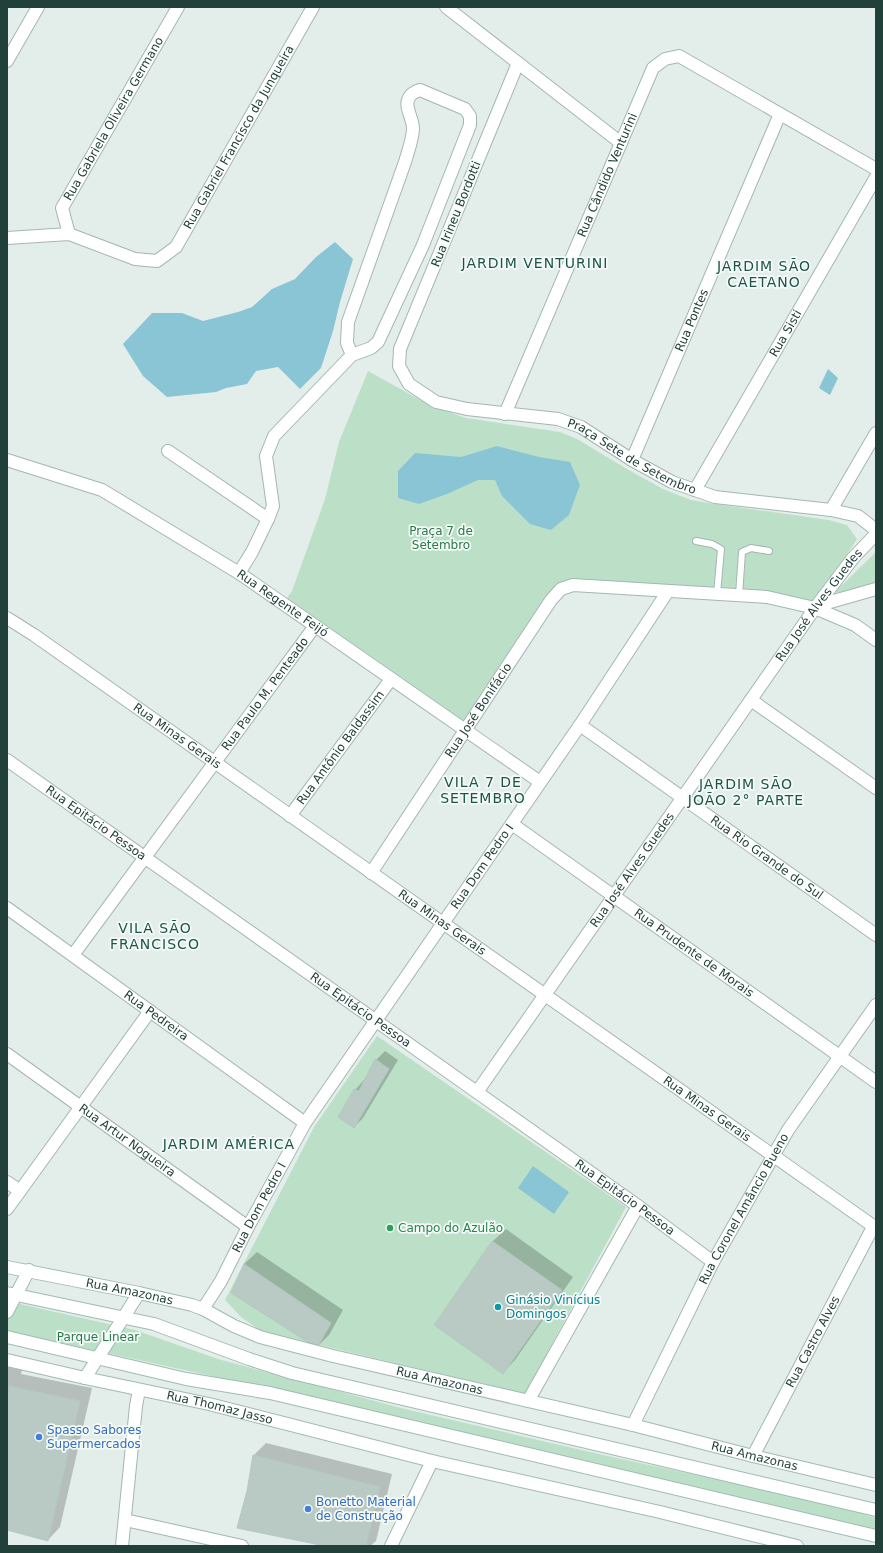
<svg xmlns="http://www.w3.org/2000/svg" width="883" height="1553" viewBox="0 0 883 1553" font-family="'DejaVu Sans',sans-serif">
<rect width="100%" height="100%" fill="#e3eeea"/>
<g fill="#bce0c7">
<polygon points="368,371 433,407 466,418 560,432 577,439 627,469 663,489 691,500 715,504 829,520 847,525 857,539 814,605 560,588 462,725 284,602 292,591 325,499 339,442"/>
<polygon points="876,552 876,584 853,595 835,592"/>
<polygon points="377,1036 626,1207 525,1394 261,1331 241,1317 225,1300 314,1127"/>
<polygon points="7,1301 135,1330 218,1359 405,1409 612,1457 827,1503 876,1518 876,1534 619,1472 216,1377 7,1331"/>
</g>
<g fill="#89c5d5">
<polygon points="335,242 353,259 340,302 333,331 321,368 300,389 278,367 256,371 247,384 226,388 216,392 167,397 143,376 123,344 152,313 182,313 203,321 238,312 252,307 272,289 295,279 316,257"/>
<polygon points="828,369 838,378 830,395 819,388"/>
<polygon points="497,446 539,457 570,462 580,485 569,515 551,530 530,524 502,496 495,480 478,480 447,494 419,504 398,498 398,471 415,453 461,457"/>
<polygon points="533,1166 569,1192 554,1214 518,1188"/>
</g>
<g fill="#0003">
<polygon points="385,1051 398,1060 363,1118 354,1127 355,1090 364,1080 376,1060"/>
<polygon points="506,1229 573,1277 515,1360 503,1373 435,1325 493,1241"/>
<polygon points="257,1252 343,1310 329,1335 317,1347 233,1292 244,1264"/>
<polygon points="7,1367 22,1370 21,1374 92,1388 60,1527 48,1540 7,1529"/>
<polygon points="266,1443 392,1474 376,1541 370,1546 330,1546 254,1455"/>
</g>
<g fill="#b9c9c3" stroke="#b5c8c1">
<polygon points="375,1059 389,1069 354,1128 338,1117 354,1089 359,1091"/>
<polygon points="492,1241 562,1290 503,1374 434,1325"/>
<polygon points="244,1264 331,1323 317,1348 231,1293"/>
<polygon points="9,1386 80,1401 48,1541 7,1530 7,1395"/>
<polygon points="253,1455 380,1487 366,1546 325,1546 237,1528 247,1491"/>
</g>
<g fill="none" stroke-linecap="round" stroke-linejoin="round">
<g stroke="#a5b6b2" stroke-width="8">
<g id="lane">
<polyline points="696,541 712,544 721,549 717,594"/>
<polyline points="739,595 742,552 751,548 769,551"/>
</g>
</g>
<g stroke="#a5b6b2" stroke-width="14">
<g id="street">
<polyline points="446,7 621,143"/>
<polyline points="7,61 38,7"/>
<path id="s1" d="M518,63L400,349L399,366L409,384L436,402L467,409L558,419L581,427L632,460L672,482L715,497L831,510L858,516L876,530"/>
<path id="s2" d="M69,234L62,208L178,7"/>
<path id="s3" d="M7,238L69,234L135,259L157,261L176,247L313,7"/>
<path id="s4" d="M505,414L653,68L665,59L679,56L876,169"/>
<polyline points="168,451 268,519"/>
<path id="s5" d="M7,460L102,490L239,573L540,782"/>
<path id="s6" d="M632,460L780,114"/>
<path id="s7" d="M695,490L876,177"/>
<polyline points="831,510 876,433"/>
<path d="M239,573L252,552L268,519L273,506L266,456L274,436L352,355L371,348L378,342L423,245L470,125V116L465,109L420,90C414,92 410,94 408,100C405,108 413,119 413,128C413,139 408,151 405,162L348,322L347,343L352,355"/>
<polyline points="816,606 876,589"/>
<path id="s8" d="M7,618L34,635L876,1228"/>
<polyline points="751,700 876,788"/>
<path id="s9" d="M580,725L876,935"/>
<path id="s10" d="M7,760L638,1206L713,1262"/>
<path id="s11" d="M290,816L391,679"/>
<path id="s12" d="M512,824L876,1082"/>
<path id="s13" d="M371,873L551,600L561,589L573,585L767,597L815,608L855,625L876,640"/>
<path id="s14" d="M7,908L305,1123"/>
<path id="s15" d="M73,955L315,626"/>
<path id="s16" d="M7,1054L248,1227"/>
<path id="s17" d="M477,1092L815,608L853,558L876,534"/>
<polyline points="7,1182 20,1191"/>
<polyline points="7,1209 150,1011"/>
<path id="s18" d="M203,1309L221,1281L248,1227L305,1123L580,725L668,591"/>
<polyline points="528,1401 638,1206"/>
<path id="s19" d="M633,1425L713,1262L788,1130L876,1005"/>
<path id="s20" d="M753,1456L873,1227"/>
<polyline points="125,1520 242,1546"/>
<polyline points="122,1546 136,1406 139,1390"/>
<polyline points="391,1546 432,1461"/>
</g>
</g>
<g stroke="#a1bab3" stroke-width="14">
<g id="secondary">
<path id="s21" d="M7,1267L139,1293L192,1305L203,1309L234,1326L260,1337L333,1356L633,1425L753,1456L876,1485"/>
<polyline points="7,1293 154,1324 249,1359 292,1373 876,1510"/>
<polyline points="7,1312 29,1270"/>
<polyline points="7,1337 186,1379 270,1393 876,1536"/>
<path id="s22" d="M7,1360L85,1378L209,1404L432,1461L660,1512L797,1546"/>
<polyline points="85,1378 139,1293"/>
</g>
</g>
<use href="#lane" stroke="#fff" stroke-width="6"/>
<use href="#street" stroke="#fff" stroke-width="12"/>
<use href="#secondary" stroke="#fff" stroke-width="12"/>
</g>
<circle fill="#2e9e5b" stroke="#f4faf7" stroke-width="1.5" cx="390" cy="1228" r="4"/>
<circle fill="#0f9aa8" stroke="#f4faf7" stroke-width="1.5" cx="498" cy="1307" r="4"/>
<g fill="#3f7fe0" stroke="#f4faf7" stroke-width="1.5">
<circle cx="39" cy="1437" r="4"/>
<circle cx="308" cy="1509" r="4"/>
</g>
<g text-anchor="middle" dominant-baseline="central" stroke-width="3.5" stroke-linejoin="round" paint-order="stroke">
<g font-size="12" fill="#22403a" stroke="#f4faf7">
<text stroke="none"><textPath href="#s2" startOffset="130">Rua Gabriela Oliveira Germano</textPath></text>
<text stroke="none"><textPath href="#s3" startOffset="305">Rua Gabriel Francisco da Junqueira</textPath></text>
<text stroke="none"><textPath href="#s4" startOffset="260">Rua Cândido Venturini</textPath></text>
<text transform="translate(456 214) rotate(-68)">Rua Irineu Bordotti</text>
<text stroke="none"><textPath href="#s6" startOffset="152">Rua Pontes</textPath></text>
<text stroke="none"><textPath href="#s7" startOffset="181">Rua Sisti</textPath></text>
<text stroke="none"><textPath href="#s1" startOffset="586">Praça Sete de Setembro</textPath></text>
<text stroke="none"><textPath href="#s5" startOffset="313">Rua Regente Feijó</textPath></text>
<text stroke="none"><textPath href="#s17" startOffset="595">Rua José Alves Guedes</textPath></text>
<text stroke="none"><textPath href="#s15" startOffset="324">Rua Paulo M. Penteado</textPath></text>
<text stroke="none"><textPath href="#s13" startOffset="195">Rua José Bonifácio</textPath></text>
<text stroke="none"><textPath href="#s8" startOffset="207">Rua Minas Gerais</textPath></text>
<text stroke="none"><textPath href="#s11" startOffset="85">Rua Antônio Baldassim</textPath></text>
<text stroke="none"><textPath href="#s10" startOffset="109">Rua Epitácio Pessoa</textPath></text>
<text stroke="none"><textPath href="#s9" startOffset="229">Rua Rio Grande do Sul</textPath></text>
<text stroke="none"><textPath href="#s18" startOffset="524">Rua Dom Pedro I</textPath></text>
<text stroke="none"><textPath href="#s17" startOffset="271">Rua José Alves Guedes</textPath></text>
<text stroke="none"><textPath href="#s8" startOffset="531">Rua Minas Gerais</textPath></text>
<text stroke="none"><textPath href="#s12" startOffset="223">Rua Prudente de Morais</textPath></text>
<text stroke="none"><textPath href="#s10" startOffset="433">Rua Epitácio Pessoa</textPath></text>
<text stroke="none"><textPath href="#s14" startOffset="184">Rua Pedreira</textPath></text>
<text stroke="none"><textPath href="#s8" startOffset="855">Rua Minas Gerais</textPath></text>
<text stroke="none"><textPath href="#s16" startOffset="148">Rua Artur Nogueira</textPath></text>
<text stroke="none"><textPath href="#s10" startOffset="757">Rua Epitácio Pessoa</textPath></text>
<text stroke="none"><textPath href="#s18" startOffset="116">Rua Dom Pedro I</textPath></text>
<text stroke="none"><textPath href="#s19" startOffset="243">Rua Coronel Amâncio Bueno</textPath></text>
<text stroke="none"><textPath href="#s21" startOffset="125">Rua Amazonas</textPath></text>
<text stroke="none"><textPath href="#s20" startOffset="129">Rua Castro Alves</textPath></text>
<text stroke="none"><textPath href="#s21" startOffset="449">Rua Amazonas</textPath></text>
<text stroke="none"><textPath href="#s22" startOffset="218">Rua Thomaz Jasso</textPath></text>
<text stroke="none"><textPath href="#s21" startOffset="773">Rua Amazonas</textPath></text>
</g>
<g font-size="12" fill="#2a794d" stroke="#f4faf7">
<text x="441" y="531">Praça 7 de<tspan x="441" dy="14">Setembro</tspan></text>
<text x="98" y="1337">Parque Linear</text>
</g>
<g font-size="12" fill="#27864d" stroke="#f4faf7" text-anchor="start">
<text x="398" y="1228">Campo do Azulão</text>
</g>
<g font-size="12" fill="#0d838f" stroke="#f4faf7" text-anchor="start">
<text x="506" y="1300">Ginásio Vinícius<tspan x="506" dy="14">Domingos</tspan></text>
</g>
<g font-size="12" fill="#366cbe" stroke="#f4faf7" text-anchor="start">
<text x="47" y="1430">Spasso Sabores<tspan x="47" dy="14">Supermercados</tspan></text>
<text x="316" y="1502">Bonetto Material<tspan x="316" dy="14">de Construção</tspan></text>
</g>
<g font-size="14" letter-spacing="1" fill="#1d5449" stroke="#f4faf7">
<text x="535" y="263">JARDIM VENTURINI</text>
<text x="764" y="266">JARDIM SÃO<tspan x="764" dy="16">CAETANO</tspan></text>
<text x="483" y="782">VILA 7 DE<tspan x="483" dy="16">SETEMBRO</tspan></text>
<text x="746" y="784">JARDIM SÃO<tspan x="746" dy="16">JOÃO 2° PARTE</tspan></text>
<text x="155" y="928">VILA SÃO<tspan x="155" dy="16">FRANCISCO</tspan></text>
<text x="229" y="1144">JARDIM AMÉRICA</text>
</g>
</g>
<rect width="883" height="1553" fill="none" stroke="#22403a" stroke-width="16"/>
</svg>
